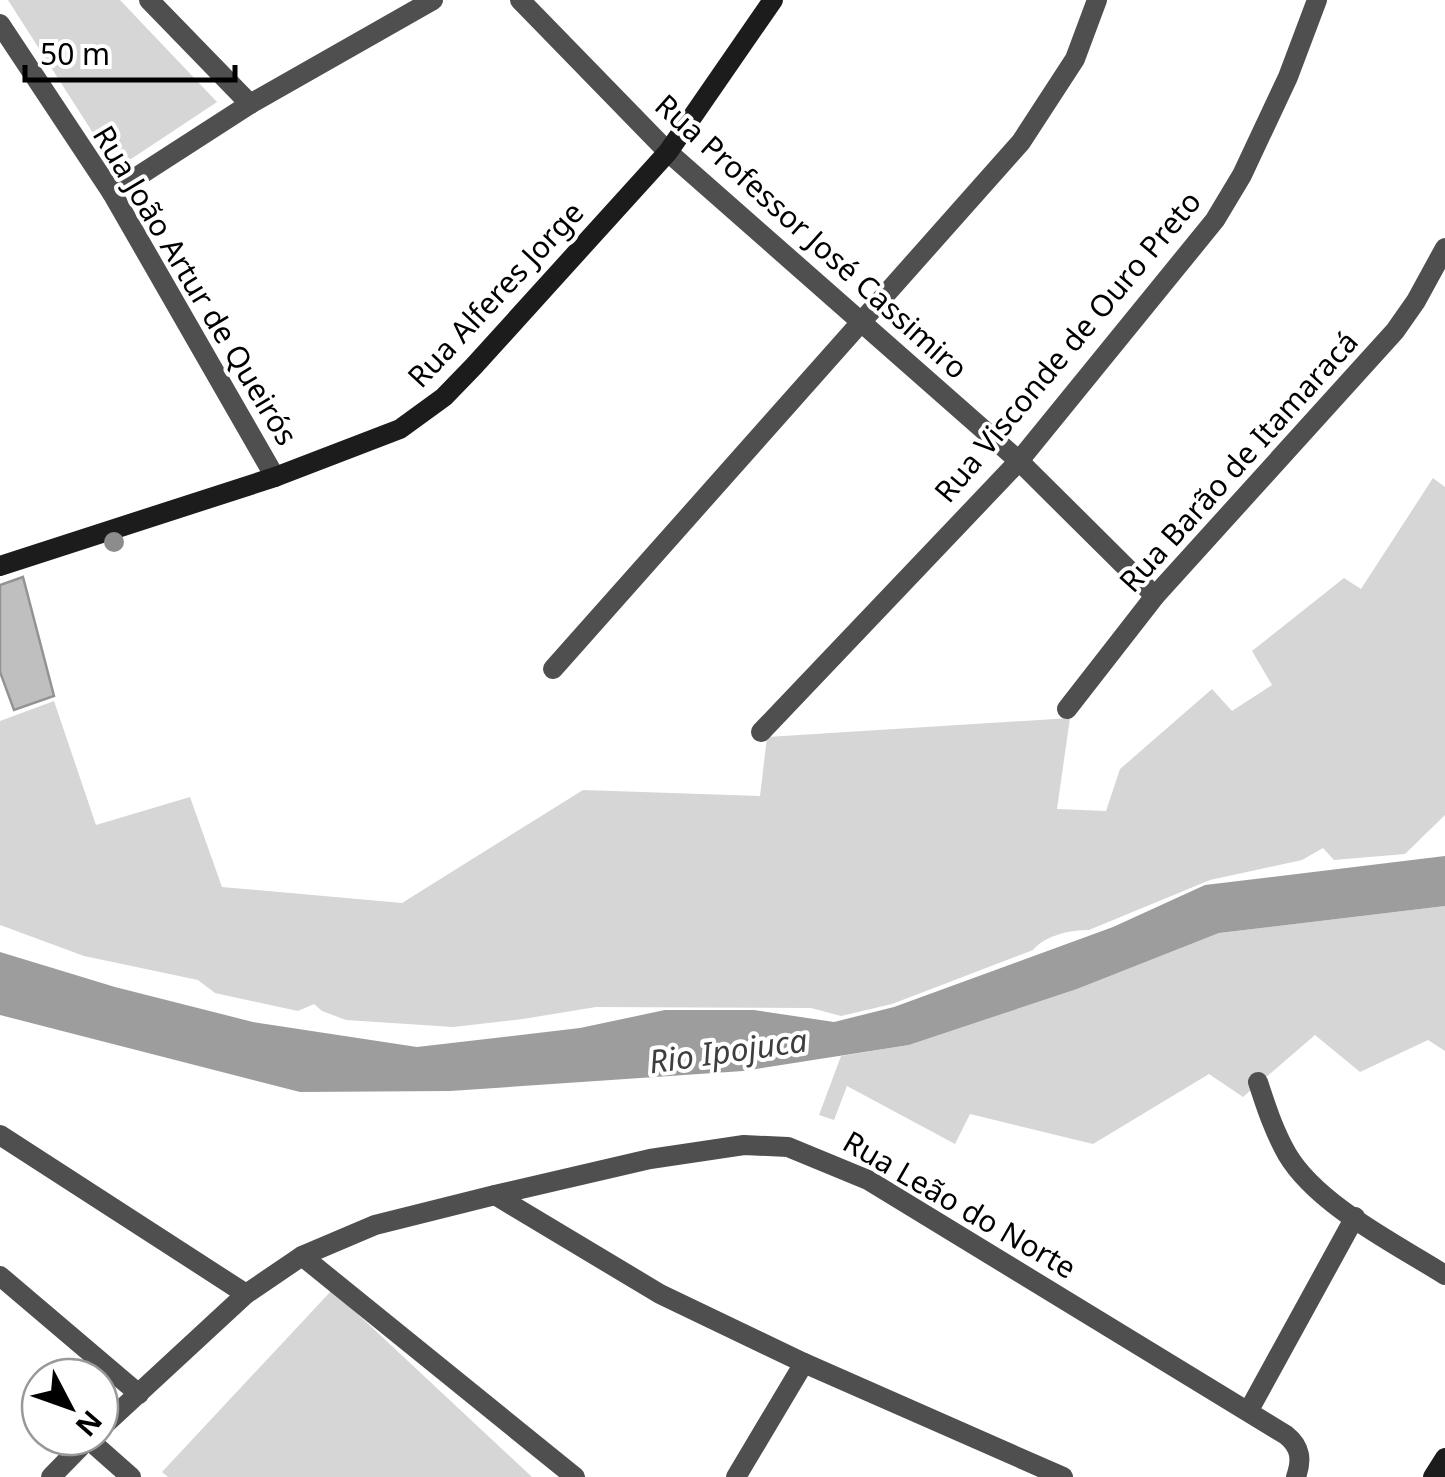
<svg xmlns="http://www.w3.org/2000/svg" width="1445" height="1477" viewBox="0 0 1445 1477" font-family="'Noto Sans',sans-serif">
<rect width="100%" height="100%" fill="#fff"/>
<g fill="#d6d6d6">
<polygon points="8,0 120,0 217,102 116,169"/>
<path d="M1433,478L1445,487V815L1405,854L1334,860L1323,848L1302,860L1210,880L1089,930C1070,930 1046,935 1033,950L892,1004L841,1016L811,1008L596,1007L523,1019L453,1027L346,1020L322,1011L314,1004L298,1011L215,993L198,980L84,956L0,925V721L54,701L96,825L190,797L222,887L402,903L583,790L760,796L767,737L1070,718L1057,809L1106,811L1120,769L1212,689L1232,711L1272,685L1252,651L1344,578L1361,589Z"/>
<polygon points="1445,906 1445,1051 1428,1040 1360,1072 1315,1035 1243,1097 1209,1074 1093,1144 970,1114 955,1144 847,1086 834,1120 819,1115 841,1056 909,1045 1077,989 1219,933"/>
<polygon points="332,1290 532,1477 168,1477 162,1472"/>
</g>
<polygon fill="#9d9d9d" points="1445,856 1445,906 1219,933 1077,989 909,1045 743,1071 450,1091 300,1092 0,1015 0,952 115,987 253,1022 417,1047 580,1028 665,1010 754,1010 834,1022 894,1007 1113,927 1205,885"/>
<polygon fill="#bfbfbf" stroke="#939393" stroke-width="2.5" points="23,577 54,696 14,710 0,672 0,585"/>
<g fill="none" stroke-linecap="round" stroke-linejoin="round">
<g stroke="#4f4f4f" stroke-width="20">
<polyline points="149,0 250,104"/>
<polyline points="520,0 668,152 1019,461 1155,596"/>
<polyline points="0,24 112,193 275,477"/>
<polyline points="112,193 250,104 433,0"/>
<polyline points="553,669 1021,142 1075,59 1097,0"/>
<polyline points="1067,709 1155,596 1395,331 1416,301 1445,248"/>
<polyline points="761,732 1019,461 1215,220 1242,175 1288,77 1317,0"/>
<path d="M1258,1082C1266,1107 1274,1131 1287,1154C1317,1205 1396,1244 1445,1275"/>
<polyline points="0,1135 246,1294"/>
<polyline points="495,1195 660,1294 804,1363 1063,1477"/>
<polyline points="302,1256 575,1477"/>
<polyline points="0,1276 139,1394"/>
<polyline points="1249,1410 1355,1217"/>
<path d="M100,1429L246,1294L302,1256L375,1225L495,1195L650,1159L744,1145L788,1147L868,1180L1286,1435C1301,1447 1302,1460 1296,1477"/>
<polyline points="88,1439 131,1477"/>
<polyline points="51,1477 90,1437"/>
<polyline points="736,1477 804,1363"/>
</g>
<g stroke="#1c1c1c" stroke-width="20">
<polyline points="0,566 275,477 400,429 444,397 474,366 668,152 773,0"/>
<polyline points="1433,1477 1445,1458"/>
</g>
</g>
<circle fill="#8c8c8c" cx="114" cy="542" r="10"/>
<g text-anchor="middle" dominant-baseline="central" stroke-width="8" stroke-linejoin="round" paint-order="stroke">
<g font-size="30" fill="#000" stroke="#fff">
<text transform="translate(812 236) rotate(42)">Rua Professor José Cassimiro</text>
<text transform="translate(196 285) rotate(59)">Rua João Artur de Queirós</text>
<text transform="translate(495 294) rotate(-47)">Rua Alferes Jorge</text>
<text transform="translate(1067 346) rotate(-50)">Rua Visconde de Ouro Preto</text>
<text transform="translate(1238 461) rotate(-48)">Rua Barão de Itamaracá</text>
<text transform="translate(960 1204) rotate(30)">Rua Leão do Norte</text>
</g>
<g font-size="32" font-style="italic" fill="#3e3e3e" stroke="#fff">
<text transform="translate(728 1050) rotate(-8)">Rio Ipojuca</text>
</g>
</g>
<g transform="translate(70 1407) rotate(131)"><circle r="48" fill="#ffffff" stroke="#999999" stroke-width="2.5"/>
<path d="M0-8L18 38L0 25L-18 38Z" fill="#000000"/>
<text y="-15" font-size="28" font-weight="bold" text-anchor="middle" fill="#000000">N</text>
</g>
<path d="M25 65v15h210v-15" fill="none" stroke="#000000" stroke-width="5"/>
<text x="40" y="65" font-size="30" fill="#000000" stroke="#ffffff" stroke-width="8" paint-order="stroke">50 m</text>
</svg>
